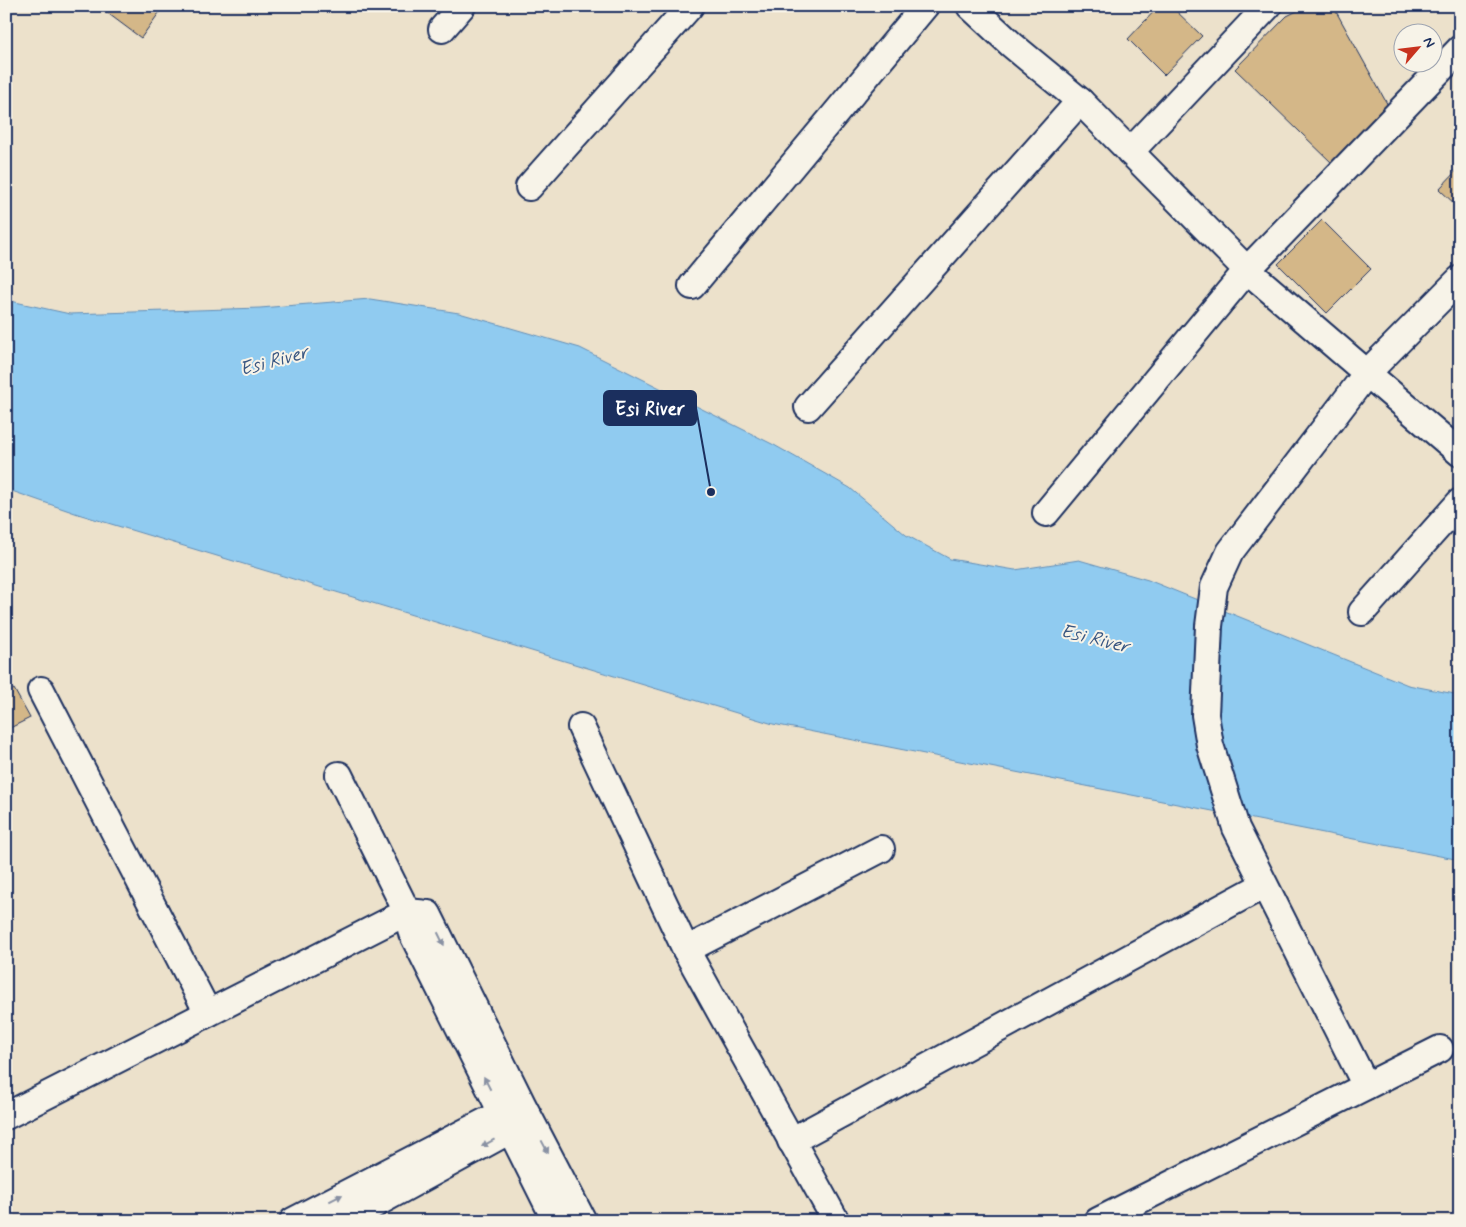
<svg xmlns="http://www.w3.org/2000/svg" width="1466" height="1227" viewBox="0 0 1466 1227" font-family="Mynerve,sans-serif">
<rect width="100%" height="100%" fill="#ece1cb"/>
<filter id="ink" filterUnits="userSpaceOnUse"><feTurbulence type="fractalNoise" baseFrequency=".02" numOctaves="2"/><feDisplacementMap in="SourceGraphic" scale="10" xChannelSelector="R" yChannelSelector="G"/><feConvolveMatrix kernelMatrix="1 2 1 2 8 2 1 2 1" color-interpolation-filters="sRGB"/></filter>
<g filter="url(#ink)">
<polygon fill="#90cbf0" stroke="#618db6" points="370,299 459,313 580,348 774,445 850,488 906,535 950,559 1015,570 1079,560 1148,580 1408,685 1460,695 1460,860 773,724 78,514 6,489 6,300 70,314 260,308"/>
<g fill="#d4b788" stroke="#1b2f5e">
<polygon points="98,6 164,6 141,38"/>
<polygon points="1159,6 1171,6 1202,36 1164,75 1128,39"/>
<polygon points="1307,6 1333,6 1390,109 1333,164 1235,69 1287,16"/>
<polygon points="1458,169 1460,170 1460,209 1439,189"/>
<polygon points="1322,220 1371,269 1327,313 1278,264"/>
<polygon points="14,689 30,718 6,730 6,693"/>
</g>
<g fill="none" stroke-linecap="round" stroke-linejoin="round">
<g stroke="#1b2f5e" stroke-width="30">
<g id="street">
<polyline points="970,6 1012,45 1080,101 1247,270 1460,453"/>
<polyline points="442,29 462,6"/>
<polyline points="1130,152 1268,6"/>
<polyline points="529,187 690,6"/>
<polyline points="692,286 925,6"/>
<polyline points="808,407 1080,101"/>
<polyline points="1046,513 1247,270 1460,49"/>
<polyline points="1362,612 1460,502"/>
<polyline points="41,690 208,1013"/>
<polyline points="581,727 686,950 836,1221"/>
<polyline points="339,775 407,912 412,933 556,1221"/>
<polyline points="686,950 881,849"/>
<polyline points="1366,1086 1236,828 1210,745 1205,715 1209,626 1214,587 1230,552 1367,373 1460,279"/>
<polyline points="6,1116 407,912 428,914 522,1104 583,1221"/>
<polyline points="791,1141 1264,885"/>
<polyline points="293,1221 502,1113 517,1106"/>
<polyline points="344,1221 525,1122"/>
<polyline points="1098,1221 1440,1049"/>
</g>
</g>
<use href="#street" stroke="#f7f3e8" stroke-width="26"/>
</g>
<defs><path id="oneway-solid" d="M-6-.8H1V-3.2L6.5 0L1 3.2V.8H-6Z" transform="scale(1.25)"/></defs>
<g fill="#8991a3">
<use href="#oneway-solid" transform="translate(441 939) rotate(64)"/>
<use href="#oneway-solid" transform="translate(487 1083) rotate(-117)"/>
<use href="#oneway-solid" transform="translate(488 1143) rotate(151)"/>
<use href="#oneway-solid" transform="translate(545 1147) rotate(62)"/>
<use href="#oneway-solid" transform="translate(336 1198) rotate(-27)"/>
</g>
</g>
<g text-anchor="middle" dominant-baseline="central" stroke-width="4" stroke-linejoin="round" paint-order="stroke">
<g font-size="19" font-style="italic" fill="#385682" stroke="#f7f3e8">
<text transform="translate(274 361) rotate(-15)">Esi River</text>
<text transform="translate(1095 639) rotate(14)">Esi River</text>
</g>
</g>
<path fill="none" stroke="#1b2f5e" stroke-width="2" d="M711 492L696 408"/>
<circle fill="#1b2f5e" stroke="#f7f3e8" stroke-width="2" cx="711" cy="492" r="5"/>
<rect fill="#1b2f5e" stroke="#1b2f5e" stroke-width="2" x="604" y="391" width="92" height="34" rx="5"/>
<g font-size="19" text-anchor="middle" font-weight="bold" fill="#fff">
<text x="650" y="415">Esi River</text>
</g>
<rect width="1466" height="1227" fill="none" stroke="#f7f3e8" stroke-width="25"/>
<rect x="12" y="12" width="1441" height="1202" fill="none" stroke="#1b2f5e" stroke-width="2" filter="url(#ink)"/>
<g transform="translate(1418 48) rotate(62)"><circle r="24" fill="#f7f3e8" stroke="#9fa5b1"/>
<path d="M0-4L9 19L0 12L-9 19Z" fill="#c8321e"/>
<text y="-8" font-size="14" font-weight="bold" text-anchor="middle" fill="#1b2f5e">N</text>
</g>
</svg>
